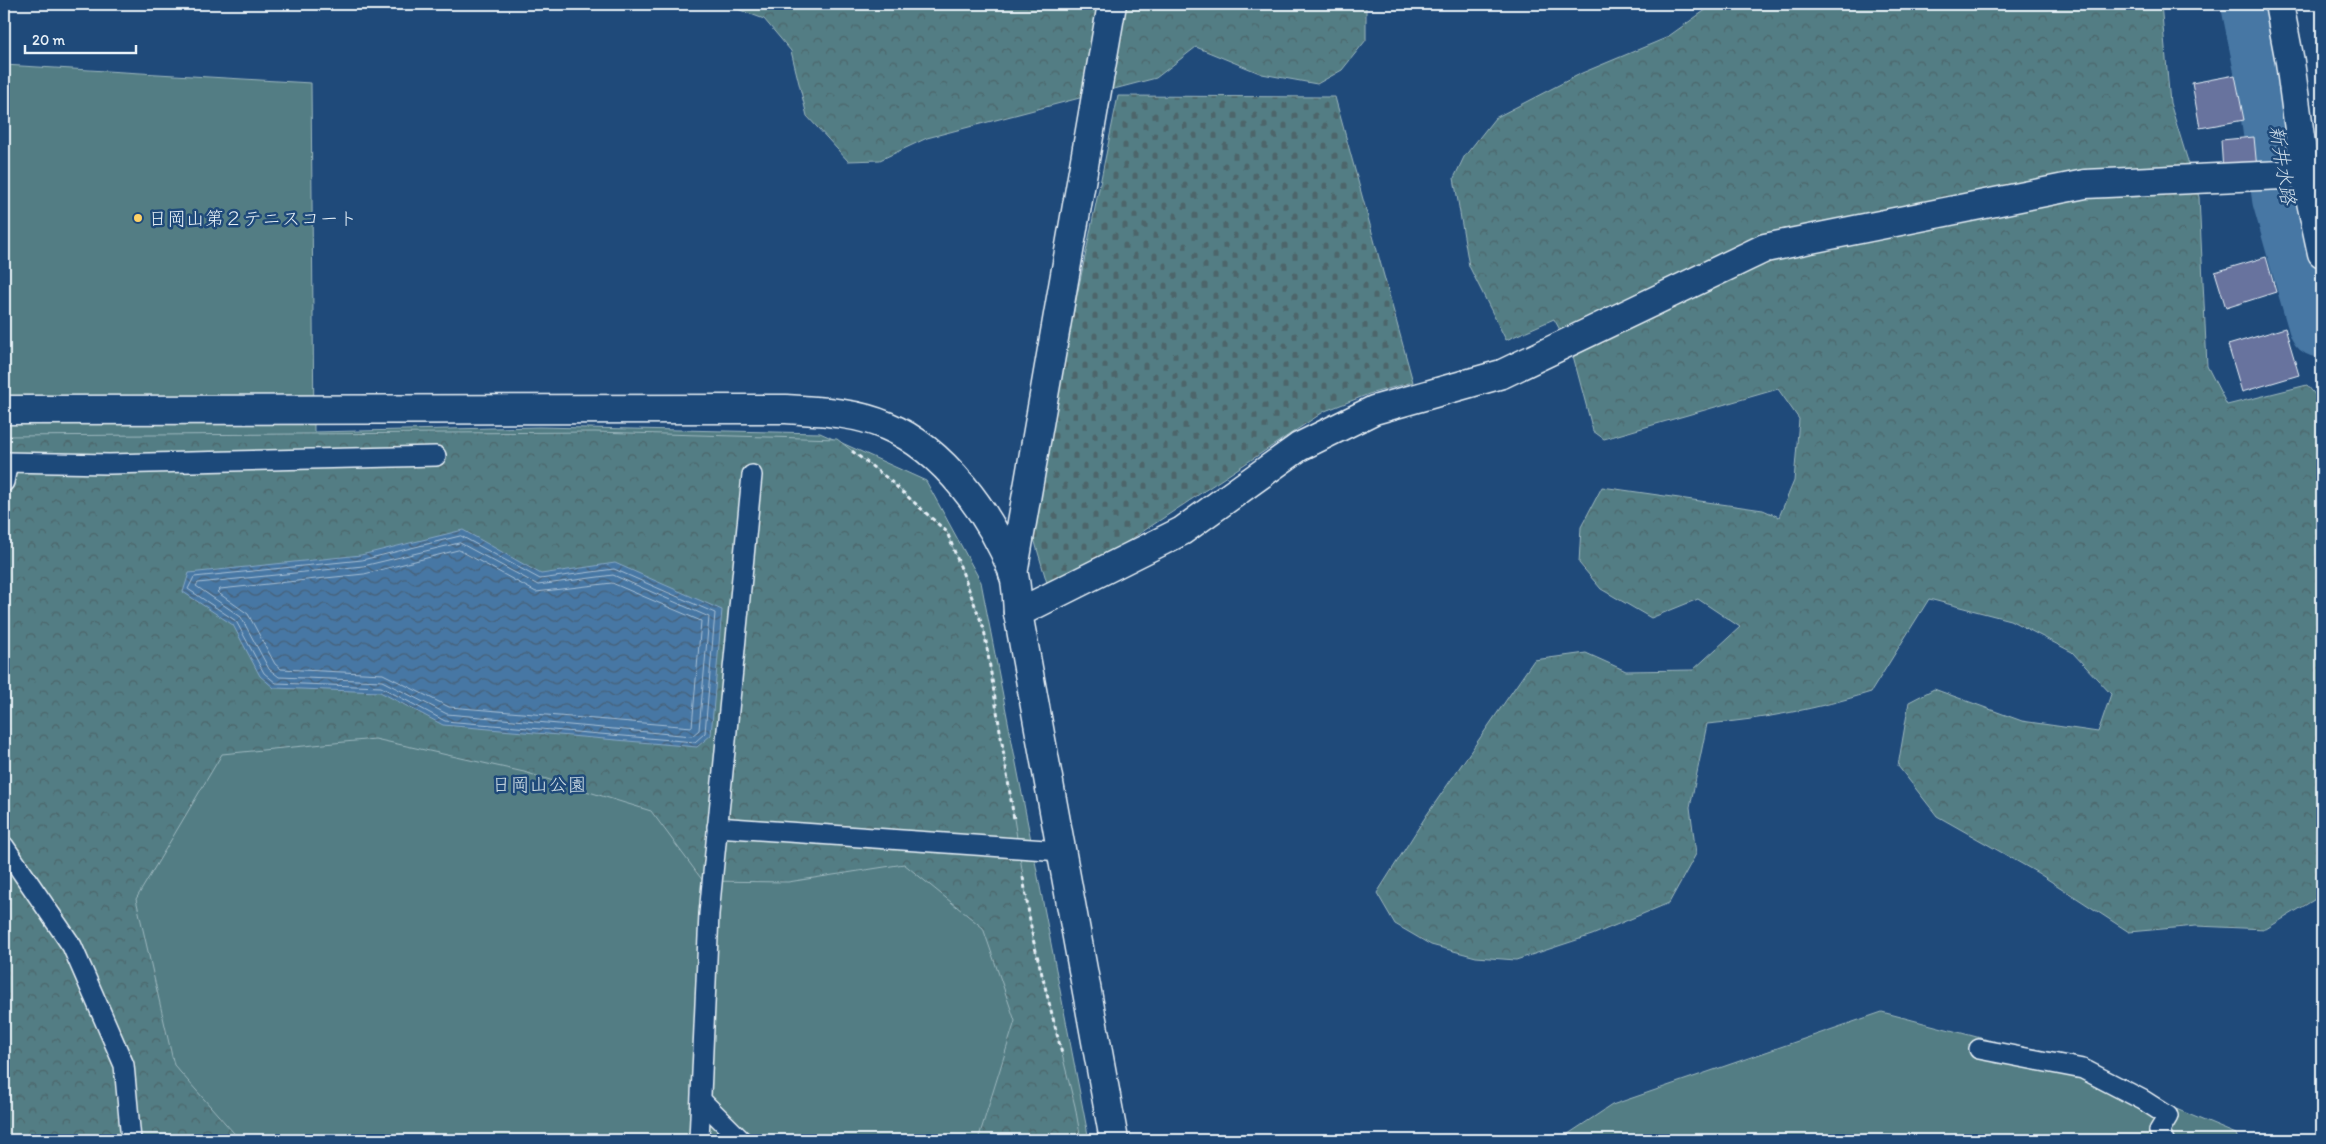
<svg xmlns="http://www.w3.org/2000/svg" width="2326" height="1144" viewBox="0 0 2326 1144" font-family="Itim,'Klee One',sans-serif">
<defs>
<pattern id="forest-crowns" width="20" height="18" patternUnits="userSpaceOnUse" patternTransform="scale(1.25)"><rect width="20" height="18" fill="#527d84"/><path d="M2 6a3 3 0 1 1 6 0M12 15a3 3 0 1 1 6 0" fill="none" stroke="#4d656a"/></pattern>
<pattern id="cemetery-stones" width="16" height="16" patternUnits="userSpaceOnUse" patternTransform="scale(1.25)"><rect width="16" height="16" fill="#527d84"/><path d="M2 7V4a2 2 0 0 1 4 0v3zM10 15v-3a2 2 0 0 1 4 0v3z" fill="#4d656a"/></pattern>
<pattern id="water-waves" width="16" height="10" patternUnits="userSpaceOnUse" patternTransform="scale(1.25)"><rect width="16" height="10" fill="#4777a4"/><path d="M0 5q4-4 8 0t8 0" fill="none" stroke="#466077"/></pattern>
</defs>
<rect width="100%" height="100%" fill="#1f4a7a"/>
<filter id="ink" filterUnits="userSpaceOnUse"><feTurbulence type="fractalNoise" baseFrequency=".02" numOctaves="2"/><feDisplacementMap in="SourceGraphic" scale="10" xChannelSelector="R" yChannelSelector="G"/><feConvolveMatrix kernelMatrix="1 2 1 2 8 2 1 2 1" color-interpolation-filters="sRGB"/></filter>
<g filter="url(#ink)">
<g fill="#527d84" stroke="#9db7be">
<polygon points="4,65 311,83 314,432 539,427 820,433 926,481 981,582 1089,1140 4,1140"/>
<polygon points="1882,1012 2049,1056 2236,1134 2238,1140 1559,1140 1612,1105"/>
</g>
<g fill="url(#forest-crowns)" stroke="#9db7be">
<polygon points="724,4 1366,4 1366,40 1342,70 1317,84 1262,74 1196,47 1156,78 927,138 880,160 848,161 807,116 791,51 764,19"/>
<path d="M1714,4H2161L2170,103L2199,197L2207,366L2227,405L2307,385L2322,403V895L2266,929L2196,926L2129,932L2038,873L1937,816L1898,766L1909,702L1934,689L2022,721L2098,732L2111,694L2072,652L2010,620L1929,599L1871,692C1817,709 1764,719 1707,724L1690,807L1696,854L1669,903L1592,935L1516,960L1476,957L1431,945L1395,924L1377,893L1426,816L1534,660L1586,653L1626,671L1693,670L1740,627L1698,599L1651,618L1601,589L1579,563L1581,527L1602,487L1763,510L1779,517L1794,481L1799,419L1778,389L1604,439L1593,431L1572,352L1554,319L1506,340L1469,266L1454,178L1464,157L1495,118L1582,73L1666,38Z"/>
<polygon points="595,432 837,439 887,478 947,532 984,629 1033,939 1075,1106 1081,1140 978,1140 1015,1021 983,928 904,864 788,882 703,881 651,811 524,772 375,739 222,754 136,899 174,1065 240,1140 4,1140 4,436"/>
</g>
<polygon fill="url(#cemetery-stones)" stroke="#9db7be" points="1118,96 1335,97 1413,382 1369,394 1325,411 1121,546 1047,583 1030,525"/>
<polygon fill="url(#water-waves)" stroke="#87a8c6" points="463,530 541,574 615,563 722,610 711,735 697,747 443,725 380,692 274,688 260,676 233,625 183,592 189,573 361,555"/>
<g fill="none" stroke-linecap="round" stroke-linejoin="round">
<g stroke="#a8c0d6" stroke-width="1">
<polygon points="461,536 540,579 614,569 715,613 705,733 695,742 445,721 381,687 276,683 264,673 236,621 188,589 194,577 362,560"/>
<polygon points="460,543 538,585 613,575 709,617 699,730 692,736 447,714 382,681 279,677 269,669 241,617 196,586 198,583 363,566"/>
<polygon points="459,550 536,592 612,583 701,621 692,727 449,707 383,674 281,669 275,664 248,614 217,592 220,589 364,574"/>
</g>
<polyline stroke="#4777a4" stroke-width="68" points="2255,4 2269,74 2286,198 2322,324"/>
</g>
<g fill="#68739e" stroke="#e8f1f8">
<polygon points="2235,75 2244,120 2200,128 2192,83"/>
<polygon points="2254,137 2257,169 2223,172 2221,140"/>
<polygon points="2266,257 2276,292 2226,308 2215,272"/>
<polygon points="2285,328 2299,375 2242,392 2228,345"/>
</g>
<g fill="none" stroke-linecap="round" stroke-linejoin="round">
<g stroke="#e8f1f8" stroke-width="22">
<g id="lane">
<polyline points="4,462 109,464 436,456"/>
<polyline points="4,482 8,462"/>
<polyline points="717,827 1061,851"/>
<polyline points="4,846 72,946 124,1065 131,1140"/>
<polyline points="1979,1049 2083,1069 2143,1100 2168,1116 2159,1131 2164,1140"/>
<polyline points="702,1101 741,1140"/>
<polyline points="699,1140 709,914 752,475"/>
</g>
</g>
<g stroke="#e8f1f8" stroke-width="31">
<g id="street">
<polyline points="2279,4 2290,62 2305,174 2322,253"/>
<polyline points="1013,574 1112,4"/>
<polyline points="1018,613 1182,531 1299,447 1374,410 1502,374 1765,248 2085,184 2305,174 2322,171"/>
</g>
</g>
<g stroke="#e8f1f8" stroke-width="31">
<path id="secondary" d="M4,410L786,409C820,411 855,412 887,426C944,450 991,515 1013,572C1017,584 1017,600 1018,613L1114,1140"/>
</g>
<g stroke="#e8f1f8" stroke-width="3" stroke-dasharray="4 4" stroke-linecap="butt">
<polyline points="852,451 887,478 947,532 984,629 1014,819"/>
<polyline points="1023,877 1033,939 1062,1054"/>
</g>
<use href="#lane" stroke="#1f4a7a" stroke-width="19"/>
<use href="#street" stroke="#1f4a7a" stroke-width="28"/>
<use href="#secondary" stroke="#1f4a7a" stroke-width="28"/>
</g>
</g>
<circle fill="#ffd166" stroke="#1f4a7a" stroke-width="2" cx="138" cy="218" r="5"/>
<g text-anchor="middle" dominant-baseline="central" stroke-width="5" stroke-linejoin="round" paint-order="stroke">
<g font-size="19" fill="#e8f1f8" stroke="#1f4a7a" text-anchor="start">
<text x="148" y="218">日岡山第２テニスコート</text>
</g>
<g font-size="19" fill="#d2e0e7" stroke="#1f4a7a">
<text x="539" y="784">日岡山公園</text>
</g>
<g font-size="20" font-style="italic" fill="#d0dfeb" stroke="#1f4a7a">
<text transform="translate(2283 165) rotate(81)">新井水路</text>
</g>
</g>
<rect width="2326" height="1144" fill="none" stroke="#1f4a7a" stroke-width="20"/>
<rect x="10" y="10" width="2306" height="1124" fill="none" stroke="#e8f1f8" stroke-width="2" filter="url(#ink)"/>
<path d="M25 45v8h111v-8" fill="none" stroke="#e8f1f8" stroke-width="2.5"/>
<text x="32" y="45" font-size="15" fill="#e8f1f8" stroke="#1f4a7a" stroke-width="4" paint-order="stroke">20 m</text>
</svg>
